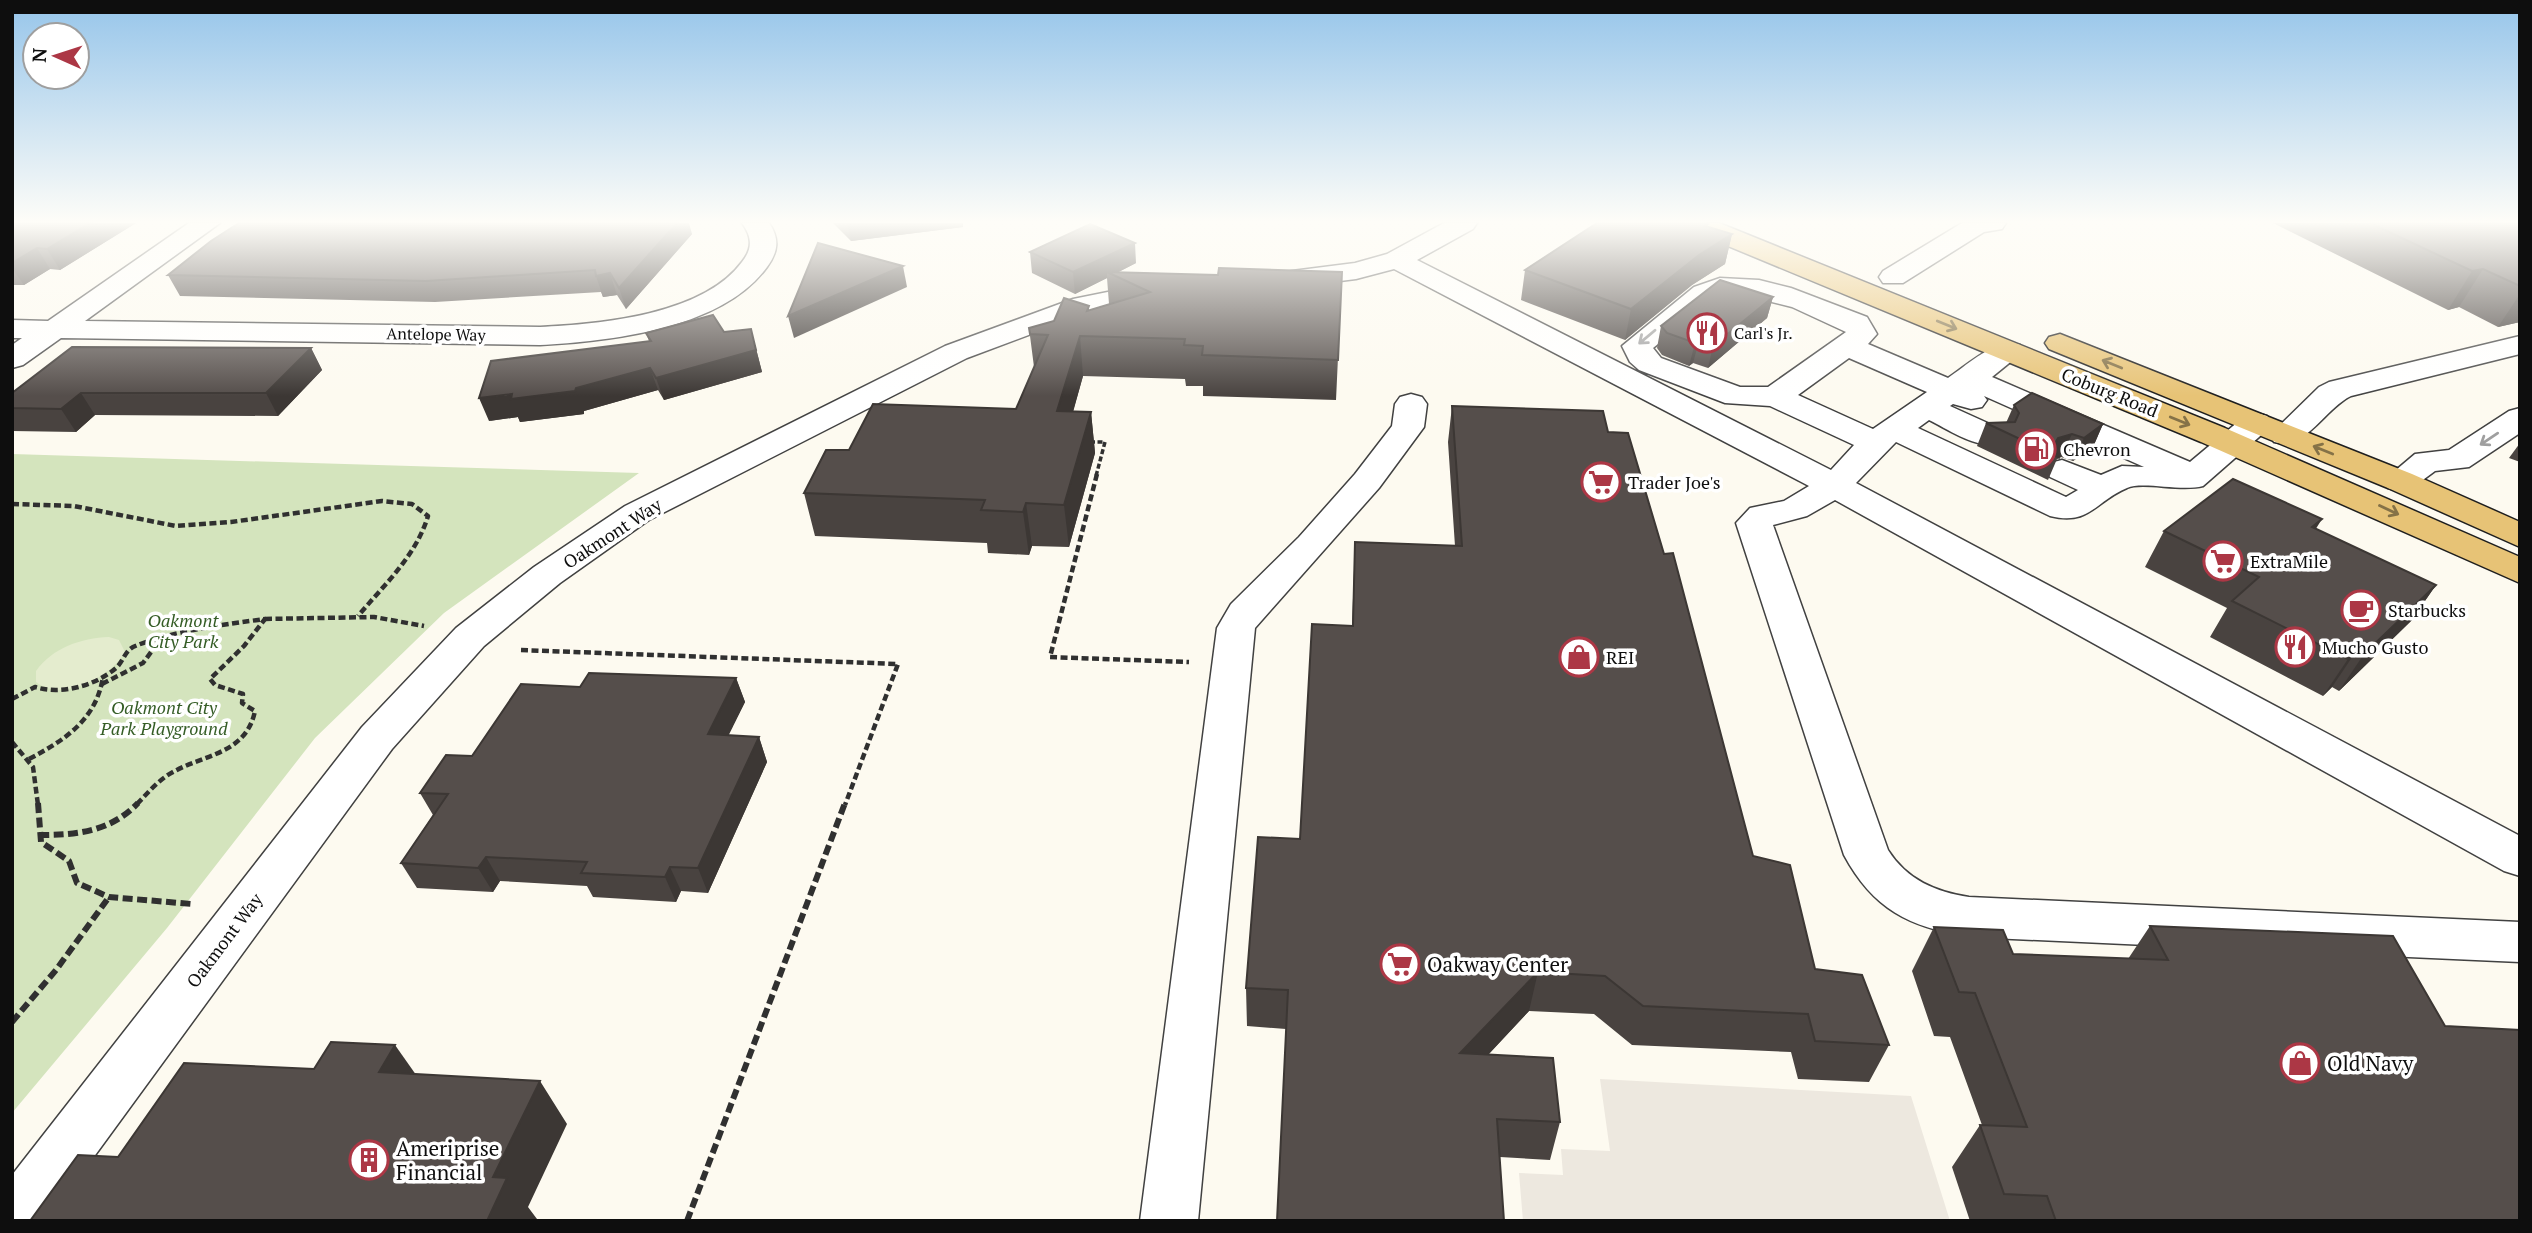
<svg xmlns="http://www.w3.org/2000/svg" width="2532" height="1233" viewBox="0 0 2532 1233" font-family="'PT Serif',serif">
<rect width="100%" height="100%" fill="#fdfaf0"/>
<polygon fill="#d4e4bd" points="12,454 639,473 444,613 315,738 167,928 12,1113"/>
<path fill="#e4ecce" d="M109,637L119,640L125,652C111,677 62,703 36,682V671C52,648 81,638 109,637Z"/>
<polygon fill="#ede8df" points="1600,1079 1911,1096 1950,1221 1523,1221 1519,1173 1563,1175 1561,1149 1610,1151"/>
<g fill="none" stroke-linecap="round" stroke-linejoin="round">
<g stroke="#414141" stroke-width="3">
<g id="minor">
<path d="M189,223H220L85,321L540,327C601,324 703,315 742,262C753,248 752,237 742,223H769C780,239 778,252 767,267C722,329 611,341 540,345L61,338L23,365L12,368V345L22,338H12V320L48,321Z"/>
<path d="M1444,223H1477L1473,229L1417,260L1831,470L1854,445L1770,406L1725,403L1639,370L1630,362L1622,346L1694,287L1720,278L1759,280L1791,288L1867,317L1877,334L1868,344L1948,378C1968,365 1994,338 2020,345L2024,351L1992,377L2190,462L2245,416L2256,413L2267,416L2272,423L2267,430L2203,486C2181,492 2143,481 2127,488C2095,501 2090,526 2050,516L1896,442L1856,483L2520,836V876L2504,871L1835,500L1807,516L1773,525L1888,850C1907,880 1936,892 1969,897L2520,922V962L1969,937C1909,927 1873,909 1844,855L1736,523L1750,508L1784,501L1809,486L1394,269L1356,279L1292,287L1282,285L1278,279L1282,273L1292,271L1355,263L1387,254ZM1739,294L1792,307L1846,332L1768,387H1740L1661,358L1653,348L1714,299ZM1849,358L1927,392L1873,429L1798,395ZM1984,396L2144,467L2122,466L2101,475L2062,460L2050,463L2045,470L2050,477L2078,490L2066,497L1918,428L1929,420C1951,431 1978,450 2003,444L2007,437L2003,430L1950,406L1953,404L1971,409L1982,407L1987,400Z"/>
<polygon points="1962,223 2006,223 2002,229 1984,232 1903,283 1883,283 1879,277 1883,271"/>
<polygon points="1162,281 1172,283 1176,289 1172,295 1090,312 967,358 649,520 560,583 484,646 392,749 47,1221 12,1221 12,1175 362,727 456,628 534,567 625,506 945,346 1073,299"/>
<path d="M2520,336V354L2351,396C2324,409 2307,450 2274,442L2270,435L2319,387L2329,382Z"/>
<polygon points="1411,394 1422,397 1427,404 1424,427 1379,488 1255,628 1198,1221 1140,1221 1217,628 1231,604 1299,537 1355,474 1392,426 1395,404 1400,397"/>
<polygon points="2520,408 2520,433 2469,467 2435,471 2412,488 2400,491 2388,488 2383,481 2415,454 2449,450 2509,411"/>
</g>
</g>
<g stroke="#1f1f1f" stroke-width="3">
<g id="major">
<polygon points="1683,223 1719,223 2225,428 2520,557 2520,583 2201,442 1687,229"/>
<polygon points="2060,334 2412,474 2520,522 2520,547 2388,488 2049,349 2045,343 2049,337"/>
</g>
</g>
<polyline stroke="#303030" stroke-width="3.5" stroke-dasharray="5 2.5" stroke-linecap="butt" points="1090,442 1105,442 1096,476"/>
<g stroke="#303030" stroke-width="4.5" stroke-dasharray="7 3.5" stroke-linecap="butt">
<polyline points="1097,474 1050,657 1189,662"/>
<path d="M12,504L74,506L176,526L231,522L382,501L412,504L428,516C416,556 384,585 358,616"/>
<polyline points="265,619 374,617 424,626"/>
<polyline points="521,650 898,664 845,805"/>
<polyline points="102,684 143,663 160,640"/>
<path d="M12,699L35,687C61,695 95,686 116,668C123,662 125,651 133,647C167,632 227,624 265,619L244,646L210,679L215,685L243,694L242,703L255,711C246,754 205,754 173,772C158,780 148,793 136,805"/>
<polyline points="12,742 33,767 38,805"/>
<path d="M29,759C65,740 96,720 103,677"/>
</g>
<g stroke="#303030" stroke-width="6" stroke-dasharray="10 4.5" stroke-linecap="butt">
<polyline points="38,803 41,842 69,861 77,883 109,897 192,904"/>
<path d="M39,835C77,835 110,832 138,803"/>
<polyline points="12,1022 56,970 109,897"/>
<polyline points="687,1221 845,803"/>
</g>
<use href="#minor" fill="#fff" fill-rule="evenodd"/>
<use href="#major" fill="#e7c376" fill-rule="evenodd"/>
</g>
<g fill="#494340">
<polygon points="12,223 136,223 60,270 50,269 24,285 12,285"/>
<polygon points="833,223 963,223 963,227 851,241"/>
<polygon points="2273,223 2520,223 2520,322 2498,327 2459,307 2448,310"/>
<polygon points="1708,224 1707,226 1732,234 1725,264 1692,285 1625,340 1521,300 1525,270"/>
<polygon points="692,234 626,309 617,295 603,297 601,292 435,302 180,296 168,275"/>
<polygon points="1030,252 1136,263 1118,272 1218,275 1342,272 1336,400 1203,396 1203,386 1186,386 1185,379 1083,376 1073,411 1091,412 1095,453 1069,547 1032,546 1029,555 988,553 987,543 815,536 804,493 849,450 1016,409 1034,367 1029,328 1054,321 1089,306 1089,310 1109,304 1107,278 1075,294 1032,273"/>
<polygon points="1773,297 1767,318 1708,368 1693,363 1689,366 1662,355 1657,348 1661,326"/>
<polygon points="751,329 762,372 664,400 658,390 584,411 584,414 520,422 518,417 489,421 649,341 646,333 724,332"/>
<polygon points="311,348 322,370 278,416 95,415 76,432 12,431 12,393"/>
<polygon points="2014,405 2103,424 2093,447 2073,461 2061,457 2057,459 2048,480 1977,446 1986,423 2006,423"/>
<polygon points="1452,406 1608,432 1753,856 1815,969 1889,1045 1869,1082 1798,1079 1791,1052 1632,1045 1594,1014 1529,1011 1488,1055 1560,1122 1550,1160 1500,1157 1286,1029 1247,1026 1246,988 1300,839 1352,626 1355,542 1455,546 1448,442"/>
<polygon points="2520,443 2520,462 2509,458"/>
<polygon points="2315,529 2436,585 2411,621 2339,691 2332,687 2323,696 2210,637 2227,608 2145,567 2164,531"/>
<polygon points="736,678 745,702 728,735 759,737 767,762 708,893 681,891 676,902 593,897 587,886 500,881 493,892 417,888 401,863 433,815 420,793 472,756 580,687"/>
<polygon points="2150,926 2445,1026 2520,1221 1970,1221 1952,1167 1980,1125 1982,1125 1950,1037 1934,1036 1912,971 1934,927 2013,954 2128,959"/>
</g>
<g fill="#3c3734">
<polygon points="90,223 136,223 60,270 47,249"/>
<polygon points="677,223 689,223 692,234 626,309 619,288"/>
<polygon points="847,223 963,223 963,227 851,241"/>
<polygon points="1708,224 1701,253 1732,234 1725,264 1692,285 1625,340 1631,309"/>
<polygon points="1135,243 1136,263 1113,275 1107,272 1107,278 1075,294 1073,272"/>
<polygon points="37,248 50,269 24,285 12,268 12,263"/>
<polygon points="903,266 907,287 794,338 788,316"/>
<polygon points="2483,269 2459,307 2448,310 2472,271"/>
<polygon points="610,273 617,295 603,297 596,276"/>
<polygon points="2520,294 2520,322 2498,327"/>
<polygon points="1773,297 1767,318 1708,368 1713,346"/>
<polygon points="751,329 762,372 664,400 656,378"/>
<polygon points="1080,336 1083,376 1062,452 1057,411"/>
<polygon points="1699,341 1693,363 1689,366 1695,343"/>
<polygon points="311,348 322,370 278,416 266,393"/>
<polygon points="650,368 658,390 584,411 584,414 520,422 518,417 489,421 479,398 576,388"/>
<polygon points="81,393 95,415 76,432 61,409"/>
<polygon points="1091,412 1095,453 1069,547 1064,505"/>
<polygon points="2103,424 2093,447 2073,461 2084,438"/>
<polygon points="2072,434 2061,457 2057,459 2058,457 2053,447 2058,438"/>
<polygon points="1026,503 1032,546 1029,555 1023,512"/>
<polygon points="2322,519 2300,554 2312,527"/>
<polygon points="2436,585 2411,621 2339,691 2364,654"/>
<polygon points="2357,650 2332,687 2323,696 2348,659"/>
<polygon points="736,678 745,702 717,759 708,734"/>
<polygon points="759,737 767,762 708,893 698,868"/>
<polygon points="486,857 500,881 493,892 478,868"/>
<polygon points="670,867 681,891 676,902 665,877"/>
<polygon points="1538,972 1529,1011 1454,1091 1460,1053"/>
<polygon points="395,1045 426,1089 379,1072"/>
<polygon points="540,1081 567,1124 528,1207 537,1219 536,1221 487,1221 493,1177"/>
</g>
<g fill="#554e4b" stroke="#3c3734" stroke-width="2">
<polygon points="12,223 90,223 47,249 37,248 12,263"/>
<polygon points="239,223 677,223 619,288 610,273 596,276 595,270 426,281 168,275 211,241"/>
<polygon points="1597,223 1706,223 1708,224 1705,226 1732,234 1699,255 1631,309 1525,270"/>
<polygon points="2370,223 2520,223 2520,286 2483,269 2472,271"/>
<polygon points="1090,224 1135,243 1073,272 1030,252"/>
<polygon points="818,243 903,266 788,316"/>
<polygon points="1219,268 1342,272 1338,360 1202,355 1203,346 1184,345 1185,339 1080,336 1057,411 1091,412 1064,505 1026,503 1023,512 981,510 985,500 804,493 826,450 849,450 873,404 1016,409 1048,335 1030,334 1029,328 1054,321 1064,298 1089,306 1087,311 1150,292 1107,272 1218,275"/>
<polygon points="1720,280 1773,297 1713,346 1699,341 1695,343 1667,333 1661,326"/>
<polygon points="713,315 724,332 751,329 756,350 656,378 650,368 576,388 575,391 511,399 512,394 479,398 491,361 651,341 646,333"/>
<polygon points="72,347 311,348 266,393 81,393 61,409 12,408 12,393"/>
<polygon points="2032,393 2103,424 2084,438 2072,434 2058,438 2053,447 2058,457 1986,423 2015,422 2019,413 2014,405"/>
<polygon points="1452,406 1603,411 1608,432 1628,433 1664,554 1673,553 1753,856 1790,865 1815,969 1862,975 1889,1045 1815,1041 1808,1014 1643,1006 1605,976 1538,972 1460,1053 1553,1058 1560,1122 1497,1119 1504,1221 1277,1221 1288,990 1246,988 1258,837 1300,839 1312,624 1353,626 1355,542 1462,546"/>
<polygon points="2233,479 2322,519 2312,527 2436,585 2364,654 2357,650 2348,659 2232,601 2259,577 2164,531"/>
<polygon points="589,673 736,678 708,734 759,737 698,868 670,867 665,877 581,873 587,862 486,857 478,868 401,863 448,794 420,793 446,755 472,756 521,684 580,687"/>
<polygon points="2150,926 2393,936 2445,1026 2520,1030 2520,1221 2056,1221 2047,1196 2004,1194 1980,1125 2027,1127 1975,993 1959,992 1934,927 2003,930 2013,954 2168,960"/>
<polygon points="331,1042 395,1045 379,1072 540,1081 493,1177 507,1178 487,1221 30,1221 78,1155 118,1157 184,1063 314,1069"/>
</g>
<defs><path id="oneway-shaft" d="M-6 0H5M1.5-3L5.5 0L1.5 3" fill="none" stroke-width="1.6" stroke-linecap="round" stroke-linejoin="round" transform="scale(1.75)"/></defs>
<g stroke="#857247">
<use href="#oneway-shaft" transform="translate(1947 325) rotate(22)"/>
<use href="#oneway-shaft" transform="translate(2112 364) rotate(-158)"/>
<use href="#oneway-shaft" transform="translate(2180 421) rotate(22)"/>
<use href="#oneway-shaft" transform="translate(2323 450) rotate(-158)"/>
<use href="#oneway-shaft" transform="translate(2389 510) rotate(25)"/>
</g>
<g stroke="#9f9f9f">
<use href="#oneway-shaft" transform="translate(1647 337) rotate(140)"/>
<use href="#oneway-shaft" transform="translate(2489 439) rotate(146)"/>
</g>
<linearGradient id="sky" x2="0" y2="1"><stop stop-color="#96c5ea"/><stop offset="0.56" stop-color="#fefdf8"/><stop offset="1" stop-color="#fefdf8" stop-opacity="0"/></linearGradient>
<rect width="2532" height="396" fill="url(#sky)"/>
<defs>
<g id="restaurant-ring" transform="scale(2.0125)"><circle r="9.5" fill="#fff" stroke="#ac3745" stroke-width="1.5"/><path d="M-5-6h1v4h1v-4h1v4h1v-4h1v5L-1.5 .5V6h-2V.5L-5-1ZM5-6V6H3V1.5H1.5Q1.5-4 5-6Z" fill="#ac3745"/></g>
<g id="fuel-ring" transform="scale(2.0125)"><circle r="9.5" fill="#fff" stroke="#ac3745" stroke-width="1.5"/><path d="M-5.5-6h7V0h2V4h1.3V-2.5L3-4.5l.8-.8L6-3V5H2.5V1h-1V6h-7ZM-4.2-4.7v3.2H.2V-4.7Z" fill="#ac3745"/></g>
<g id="supermarket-ring" transform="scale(2.0125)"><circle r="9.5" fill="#fff" stroke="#ac3745" stroke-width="1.5"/><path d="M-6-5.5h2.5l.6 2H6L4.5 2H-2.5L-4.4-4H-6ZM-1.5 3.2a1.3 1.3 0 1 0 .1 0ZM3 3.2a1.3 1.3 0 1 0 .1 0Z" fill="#ac3745"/></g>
<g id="cafe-ring" transform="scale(2.0125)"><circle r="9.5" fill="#fff" stroke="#ac3745" stroke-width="1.5"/><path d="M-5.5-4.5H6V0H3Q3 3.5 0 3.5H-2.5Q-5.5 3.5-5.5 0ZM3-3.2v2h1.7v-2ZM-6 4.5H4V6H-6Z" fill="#ac3745"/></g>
<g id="shop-ring" transform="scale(2.0125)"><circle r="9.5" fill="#fff" stroke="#ac3745" stroke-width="1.5"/><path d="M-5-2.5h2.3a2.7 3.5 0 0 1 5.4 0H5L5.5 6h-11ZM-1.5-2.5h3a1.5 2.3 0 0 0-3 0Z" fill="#ac3745"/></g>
<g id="building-ring" transform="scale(2.0125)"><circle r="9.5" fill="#fff" stroke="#ac3745" stroke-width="1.5"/><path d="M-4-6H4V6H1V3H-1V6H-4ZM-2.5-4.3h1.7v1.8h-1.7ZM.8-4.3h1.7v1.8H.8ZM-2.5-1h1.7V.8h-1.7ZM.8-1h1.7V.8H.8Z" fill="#ac3745"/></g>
</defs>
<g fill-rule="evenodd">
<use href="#restaurant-ring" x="1707" y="333"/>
<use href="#fuel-ring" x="2036" y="449"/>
<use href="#supermarket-ring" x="1601" y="482"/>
<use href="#supermarket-ring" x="2223" y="561"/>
<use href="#cafe-ring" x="2361" y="610"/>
<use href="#restaurant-ring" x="2295" y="647"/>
<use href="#shop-ring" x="1579" y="657"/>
<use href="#supermarket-ring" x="1400" y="964"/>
<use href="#shop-ring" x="2300" y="1063"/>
<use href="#building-ring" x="369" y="1160"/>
</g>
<g text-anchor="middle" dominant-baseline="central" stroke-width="7" stroke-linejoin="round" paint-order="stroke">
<g font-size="16" fill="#0e0e0e" stroke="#fff" text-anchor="start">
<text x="1734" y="333">Carl's Jr.</text>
</g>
<g font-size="16" fill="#0e0e0e" stroke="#fff">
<text transform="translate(436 334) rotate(1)">Antelope Way</text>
</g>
<g font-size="18" fill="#0e0e0e" stroke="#fff">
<text transform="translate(2110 392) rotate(22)">Coburg Road</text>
<text transform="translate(612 533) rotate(-33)">Oakmont Way</text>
<text transform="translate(224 940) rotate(-53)">Oakmont Way</text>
</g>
<g font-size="18" fill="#0e0e0e" stroke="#fff" text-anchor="start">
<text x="2063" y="449">Chevron</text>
<text x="1628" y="482">Trader Joe's</text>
<text x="2250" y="561">ExtraMile</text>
<text x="2388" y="610">Starbucks</text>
<text x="2322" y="647">Mucho Gusto</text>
<text x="1606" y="657">REI</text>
</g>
<g font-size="18" font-style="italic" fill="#355d26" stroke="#fff">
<text x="183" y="620">Oakmont<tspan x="183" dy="21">City Park</tspan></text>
<text x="164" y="707">Oakmont City<tspan x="164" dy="21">Park Playground</tspan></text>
</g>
<g font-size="21" fill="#0e0e0e" stroke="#fff" text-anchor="start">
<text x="1427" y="964">Oakway Center</text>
<text x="2327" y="1063">Old Navy</text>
<text x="396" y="1148">Ameriprise<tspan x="396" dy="24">Financial</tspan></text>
</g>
</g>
<rect width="2532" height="1233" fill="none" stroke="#0e0e0e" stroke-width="28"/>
<g transform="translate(56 56) rotate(273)"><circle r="33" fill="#ffffff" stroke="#9f9f9f" stroke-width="2"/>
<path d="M0-5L12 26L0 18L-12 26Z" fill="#ac3745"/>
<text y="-10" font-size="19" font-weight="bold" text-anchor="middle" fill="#0e0e0e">N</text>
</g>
</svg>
